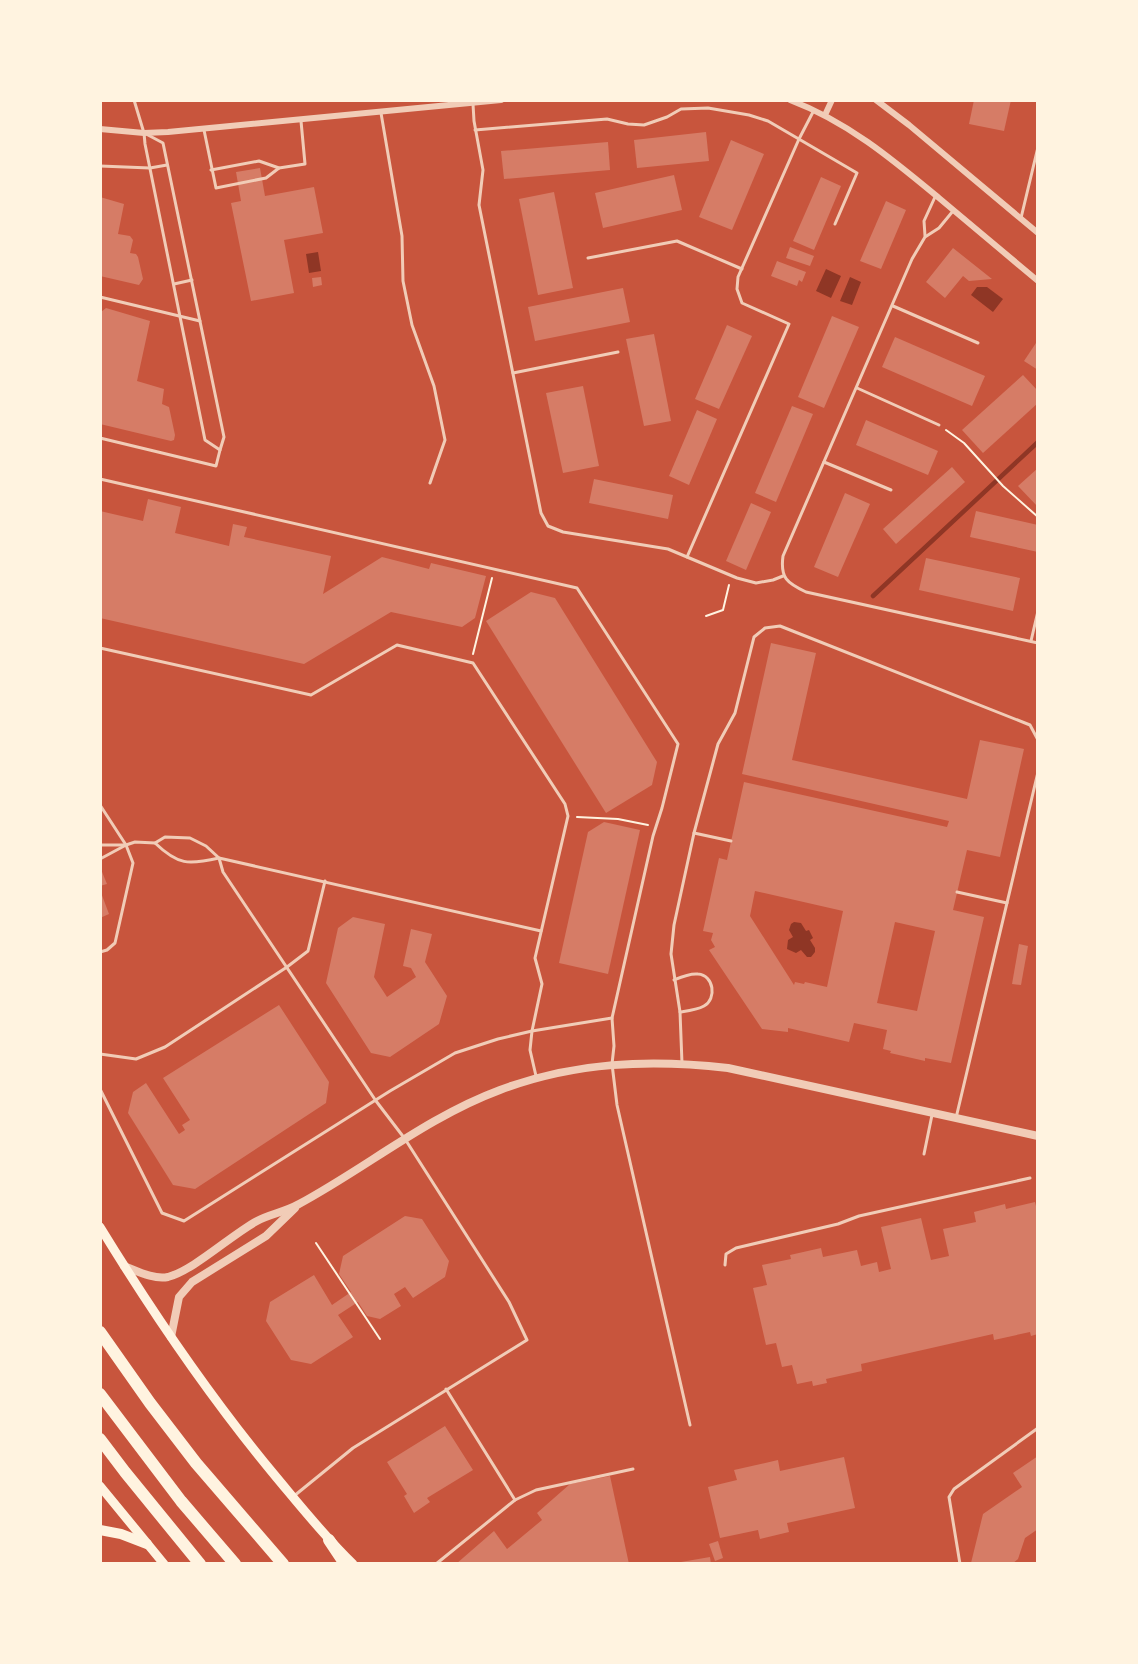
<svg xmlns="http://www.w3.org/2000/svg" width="1138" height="1664" viewBox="0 0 1138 1664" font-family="Helvetica,sans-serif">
<rect width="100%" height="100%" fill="#c8553d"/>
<g fill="#8f3625">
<polygon points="318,252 321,271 309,273 306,254"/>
<polygon points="826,269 841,276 831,298 816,291"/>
<polygon points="850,277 861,282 852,305 840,301"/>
<polygon points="977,287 987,287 1003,299 993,312 971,295"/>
<polygon points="794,922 801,923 806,931 809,930 813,938 810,940 815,948 815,952 811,957 807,957 801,950 796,953 787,949 788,940 793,937 789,930 791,924"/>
</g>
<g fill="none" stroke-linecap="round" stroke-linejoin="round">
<polyline stroke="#8f3625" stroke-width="4.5" points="873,596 1038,442"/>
</g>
<g fill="#d67c66" fill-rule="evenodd">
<polygon points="974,100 1011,100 1004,131 969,124"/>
<polygon points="706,132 709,161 637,168 634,140"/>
<polygon points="731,140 764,154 732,230 699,217"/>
<polygon points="608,142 610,170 504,179 501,151"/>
<polygon points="260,168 265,196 314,187 323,233 284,240 294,293 251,301 231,203 241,201 236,172"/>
<polygon points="674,175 682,210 603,228 595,193"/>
<polygon points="821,177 841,186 814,250 793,241"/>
<polygon points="554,192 573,288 538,295 519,199"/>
<polygon points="100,197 124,204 118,234 130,236 133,240 130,253 136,254 138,257 143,279 139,285 100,276"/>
<polygon points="886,201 906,210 881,269 860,261"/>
<polygon points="790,247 814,256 810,266 786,258"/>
<polygon points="953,248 992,279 969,281 963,276 945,298 926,282"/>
<polygon points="777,261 806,272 802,282 799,280 797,286 771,276"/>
<polygon points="321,277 322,285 313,287 312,278"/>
<polygon points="623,288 630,322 535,341 528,307"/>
<polygon points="106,308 150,321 137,381 164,389 162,404 169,407 175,435 174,440 171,441 100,424 100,315 101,312"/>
<polygon points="832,316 859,327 824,408 798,397"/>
<polygon points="727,325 752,336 719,409 695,399"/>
<polygon points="654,334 671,421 644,426 626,339"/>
<polygon points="895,337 985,376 972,406 882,367"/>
<polygon points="1038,340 1038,370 1024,361"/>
<polygon points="1023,375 1038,391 1038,403 983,453 962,430"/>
<polygon points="583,386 599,466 563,473 546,393"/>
<polygon points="792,406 813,414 776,502 755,493"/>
<polygon points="697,410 717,419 689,485 669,476"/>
<polygon points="866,420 938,451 928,475 856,445"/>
<polygon points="952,467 965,482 896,544 883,529"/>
<polygon points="1038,468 1038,507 1018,486"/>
<polygon points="594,479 673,495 668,519 589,503"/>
<polygon points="845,493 870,504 838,577 814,567"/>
<polygon points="148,499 181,507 175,533 229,546 233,524 247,527 244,537 331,556 323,594 382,557 429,569 431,563 486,576 475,618 462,627 391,612 304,664 100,618 100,511 143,521"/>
<polygon points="751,503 771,512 746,570 726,561"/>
<polygon points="976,511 1038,525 1038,552 970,537"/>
<polygon points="926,558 1020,578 1013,611 919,590"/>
<polygon points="531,592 555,598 657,762 652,785 606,813 486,621"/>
<path d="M771,643L816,653L792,760L967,799L980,740L1024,749L1000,857L967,850L953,910L984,917L951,1063L925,1058V1061L890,1053L891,1051L883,1049L887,1030L854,1023L849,1042L788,1028V1032L762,1029L709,950L715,947L711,940L713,933L703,931L719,858L727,860L744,782L947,827L949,821L742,774ZM755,891L843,911L827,987L805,982L804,984L795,982L794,985L750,916ZM895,922L935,931L917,1011L877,1003Z"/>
<polygon points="604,822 640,830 608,974 559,963 588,832"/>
<polygon points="100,867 107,884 100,886"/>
<polygon points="100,890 109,914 100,918"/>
<polygon points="353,917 385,924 374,977 387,997 416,977 411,968 403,966 411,929 432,934 425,962 447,996 439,1024 390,1057 371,1053 326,983 338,928"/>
<polygon points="1019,944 1028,946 1021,985 1012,984"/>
<polygon points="279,1005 329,1082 326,1103 195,1189 173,1185 128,1113 133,1092 146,1083 179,1134 185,1130 182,1125 190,1120 163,1078"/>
<polygon points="1035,1202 1038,1214 1038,1334 1031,1336 1030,1332 994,1340 993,1334 861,1364 862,1371 826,1379 827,1383 813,1386 812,1381 797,1384 792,1365 782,1367 776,1343 766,1345 753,1288 767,1285 762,1265 791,1259 790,1255 821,1248 823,1257 857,1250 861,1266 877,1262 879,1272 891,1269 881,1227 921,1218 931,1260 949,1256 943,1229 976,1222 974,1212 1005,1204 1006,1209"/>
<polygon points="405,1216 422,1219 449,1261 445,1277 413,1298 405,1287 394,1294 401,1306 380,1319 367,1316 358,1302 338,1315 353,1337 311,1364 291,1360 266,1321 270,1302 314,1275 332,1305 351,1292 339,1274 343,1256"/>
<polygon points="445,1426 473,1470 427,1498 430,1502 414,1513 404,1496 407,1494 387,1462"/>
<polygon points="1038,1456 1038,1529 1025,1538 1018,1559 1012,1564 971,1563 983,1514 1022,1487 1013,1473"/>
<polygon points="844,1457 855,1508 787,1523 789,1532 760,1539 758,1530 720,1538 708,1487 737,1480 734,1470 778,1460 780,1471"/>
<polygon points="610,1476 629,1564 456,1564 494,1531 507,1549 542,1520 537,1513 570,1484"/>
<polygon points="718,1541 723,1558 715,1561 709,1544"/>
<polygon points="710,1557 711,1564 681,1564 681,1562"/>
</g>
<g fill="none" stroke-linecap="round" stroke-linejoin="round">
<g stroke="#fff3e0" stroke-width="2">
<polyline points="946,430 964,443 1003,486 1038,517"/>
<polyline points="706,616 723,610 729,585"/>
<polyline points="473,654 492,578"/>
<polyline points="577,817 618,819 648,825"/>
<polyline points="316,1243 380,1339"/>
</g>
<g stroke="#f1ccb7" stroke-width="3">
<polyline points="473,104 474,121 483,170 479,205 541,513 548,526 563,532 668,549 737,578 756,583 773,580 783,576"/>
<polyline points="381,113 402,236 403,281 412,325 434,386 445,440 430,483"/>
<polyline points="204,130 216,188 266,178 279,168"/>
<polyline points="475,130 607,119 628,124 644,125 667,117 681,109 708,108 749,115 768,121 857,173 835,224"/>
<polyline points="148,135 163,143 224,437 220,450"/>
<polyline points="100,166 150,168 167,165"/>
<polyline points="211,170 259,161 279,168 305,164 301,121"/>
<path d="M953,211L939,228L925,237L912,259L783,556C780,578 787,583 806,592L1038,643"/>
<polyline points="1021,218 1038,147"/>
<polyline points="925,236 924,221 935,197"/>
<polyline points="588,258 677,241 742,269"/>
<polyline points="174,284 192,280"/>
<polyline points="100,297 200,321"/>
<polyline points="893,306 978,343"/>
<polyline points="513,373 618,352"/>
<polyline points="857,388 939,425"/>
<polyline points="100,438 216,466 220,450 205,440 145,144 144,133 134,100"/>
<polyline points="824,462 891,490"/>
<polyline points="100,479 577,588 678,744 662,808 653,836 612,1018 614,1046 612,1064 617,1105 690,1425"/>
<polyline points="687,557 789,324 742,303 737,289 738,277 799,139 813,112"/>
<polyline points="1031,641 1038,611"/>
<polyline points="100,648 311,695 397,645 473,663 565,804 568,816 535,958 542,984 532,1031 530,1050 536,1076"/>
<polyline points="100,805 126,845 133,863 115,943 107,950 100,952"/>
<polyline points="694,833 731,841"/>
<path d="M155,843C178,865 188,865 219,858L541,931"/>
<polyline points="100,845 124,845"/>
<polyline points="100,859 126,845 135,842 155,843 165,837 190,838 206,846 219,858 223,872 376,1101 405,1139 509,1302 527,1340 353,1448 294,1496"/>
<polyline points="957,892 1007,903"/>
<path d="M674,980C681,977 690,973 698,974C714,975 717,999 704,1006C697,1010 687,1011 680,1012"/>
<polyline points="100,1054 136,1059 165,1047 287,967 308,951 325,881"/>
<polyline points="682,1063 680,1012 671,954 674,925 694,833 718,744 735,713 754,637 765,628 780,626 1030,725 1038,740"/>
<polyline points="100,1089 162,1213 184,1221 390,1091 455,1053 498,1039 532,1031 612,1018"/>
<polyline points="956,1118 1038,772"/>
<polyline points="924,1154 932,1115"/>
<polyline points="725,1265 726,1254 736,1248 838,1224 859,1216 1030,1178"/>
<polyline points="446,1389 515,1500"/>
<polyline points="436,1564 515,1500 536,1490 633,1469"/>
<polyline points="960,1564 949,1497 954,1489 1038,1428"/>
</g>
<g stroke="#f1ccb7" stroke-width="6">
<path d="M790,100C848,122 892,159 939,198C972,226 1005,253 1038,281"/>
<polyline points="876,100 909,125 1038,233"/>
<polyline points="825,115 832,100"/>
<polyline points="100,129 144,133 168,132 501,100"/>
</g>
<g stroke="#f1ccb7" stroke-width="8">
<path d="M124,1266C137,1271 154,1280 168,1277C194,1270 231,1235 257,1221C270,1214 285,1212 299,1204C366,1168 427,1117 500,1090C574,1062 650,1059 728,1068L1038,1136"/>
<polyline points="171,1337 179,1297 192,1282 266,1236 295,1208"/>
</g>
<g stroke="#fff3e0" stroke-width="9">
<path d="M100,1227C154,1315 211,1399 277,1478C302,1508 325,1537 353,1564"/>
<polyline points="100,1486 164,1564"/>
</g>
<polyline stroke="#fff3e0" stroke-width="10" points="100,1530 121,1534 147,1544"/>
<g stroke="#fff3e0" stroke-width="12">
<polyline points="100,1332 150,1403 196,1463 283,1564"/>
<polyline points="100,1394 181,1501 235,1564"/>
<polyline points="100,1439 125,1472 200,1564"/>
<polyline points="329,1540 345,1564"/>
</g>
</g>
<rect width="1138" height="1664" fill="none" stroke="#fff3e0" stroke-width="204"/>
</svg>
